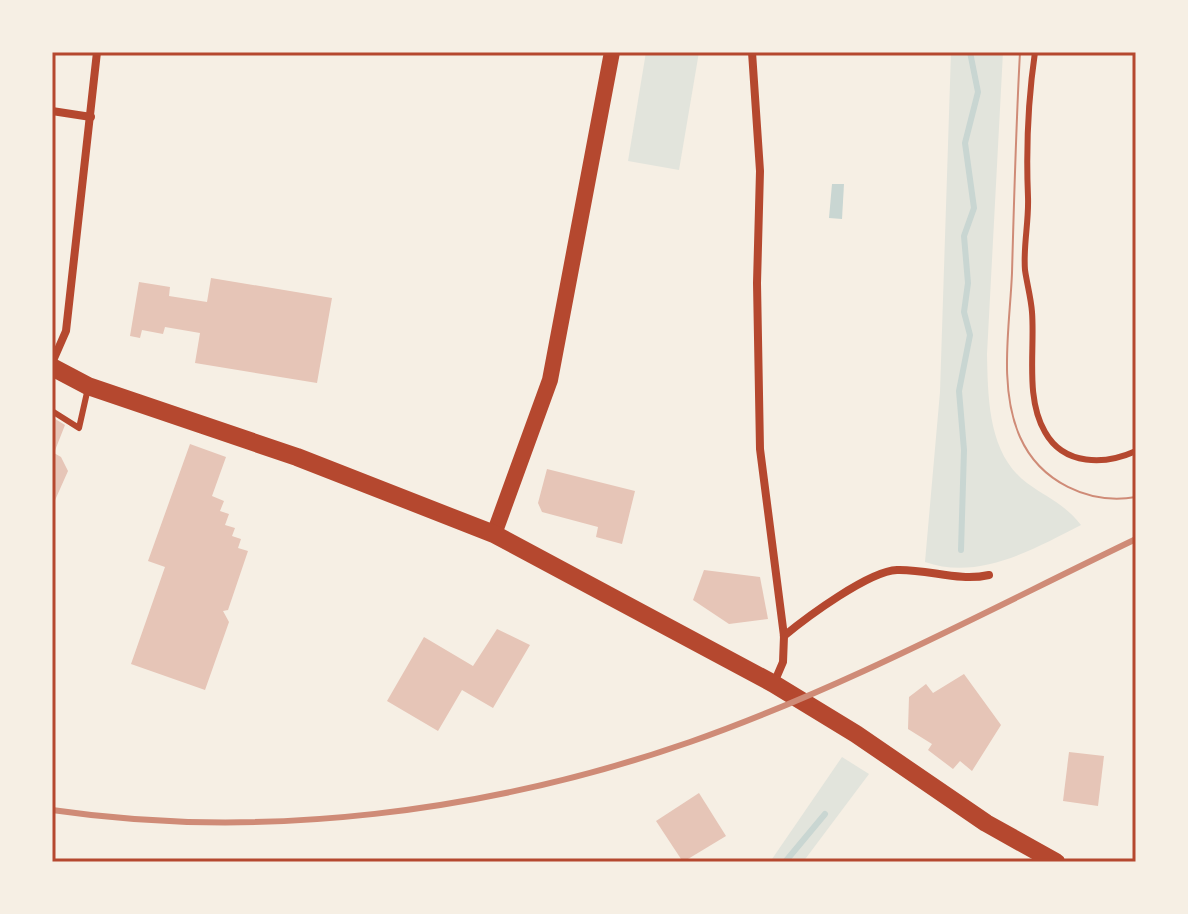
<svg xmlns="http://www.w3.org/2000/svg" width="1188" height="914" viewBox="0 0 1188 914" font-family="Arial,sans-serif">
<rect width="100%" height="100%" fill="#f6efe4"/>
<g fill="#e2e4dc">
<polygon points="646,52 699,52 679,170 628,161"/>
<path d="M951,52H1003L987,354C988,398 988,454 1027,483C1046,497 1066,505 1081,525C1034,549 979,581 925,562L940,392Z"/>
<polygon points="842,757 869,774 803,862 770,862"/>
</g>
<polygon fill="#c9d6d2" points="832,184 844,184 842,219 829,218"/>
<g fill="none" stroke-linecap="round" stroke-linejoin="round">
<g stroke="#c9d6d2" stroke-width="6">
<polyline points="961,550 964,450 959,391 970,335 964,312 968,283 964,236 974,208 965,143 978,92 970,52"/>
<polyline points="785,862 825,814"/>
</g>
</g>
<g fill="#e6c5b7">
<polygon points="211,278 332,298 317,383 195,363 200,333 165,327 163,334 142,330 140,338 130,336 139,282 170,287 169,296 207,302"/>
<polygon points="52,417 65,425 54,453 61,457 68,471 52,507"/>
<polygon points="190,444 226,457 212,496 224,501 220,511 229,514 225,525 235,528 232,536 241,539 238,548 248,551 228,610 223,611 229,622 205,690 131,664 165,567 148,561"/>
<polygon points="547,469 635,491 622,544 596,537 598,527 542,512 538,503"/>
<polygon points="704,570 760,577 768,619 729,624 693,600"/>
<polygon points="497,629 530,645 493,708 462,690 438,731 387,701 424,637 473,666"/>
<polygon points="964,674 1001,725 972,771 960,761 953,769 928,750 932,744 908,729 909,697 926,684 933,693"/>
<polygon points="1069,752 1104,756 1098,806 1063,801"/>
<polygon points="699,793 726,836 683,862 656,821"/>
</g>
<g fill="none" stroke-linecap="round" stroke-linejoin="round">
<g stroke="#b5482f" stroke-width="6">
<path d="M1035,52C1028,100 1026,149 1028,197C1029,222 1023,246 1025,270C1027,284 1031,298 1032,312C1035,350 1025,398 1045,432C1064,466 1105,465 1136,451"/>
<polyline points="52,411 79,428 88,388"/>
</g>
<g stroke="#b5482f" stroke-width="8">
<polyline points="752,52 760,171 757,283 760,449 784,636 783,662 774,683"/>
<polyline points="52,111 91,117"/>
<polyline points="52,363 66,331 97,52"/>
<path d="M784,636C807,617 869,571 897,570C929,569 958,582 989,575"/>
</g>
<polyline stroke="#b5482f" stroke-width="16" points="494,534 550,380 612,52"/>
<polyline stroke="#b5482f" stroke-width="18" points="52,367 88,386 297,457 494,534 774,684 856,734 986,823 1056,862"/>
<path stroke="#cf8b77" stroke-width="2" d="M1020,52C1016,125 1014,199 1012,273C1010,324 998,388 1020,437C1040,482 1089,505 1136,497"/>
<path stroke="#cf8b77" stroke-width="6" d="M52,810C263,841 489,812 690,742C844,688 990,609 1136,539"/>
</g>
<rect width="1188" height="914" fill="none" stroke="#f6efe4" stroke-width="108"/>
<rect x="54" y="54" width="1080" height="806" fill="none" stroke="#b5482f" stroke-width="3"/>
</svg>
